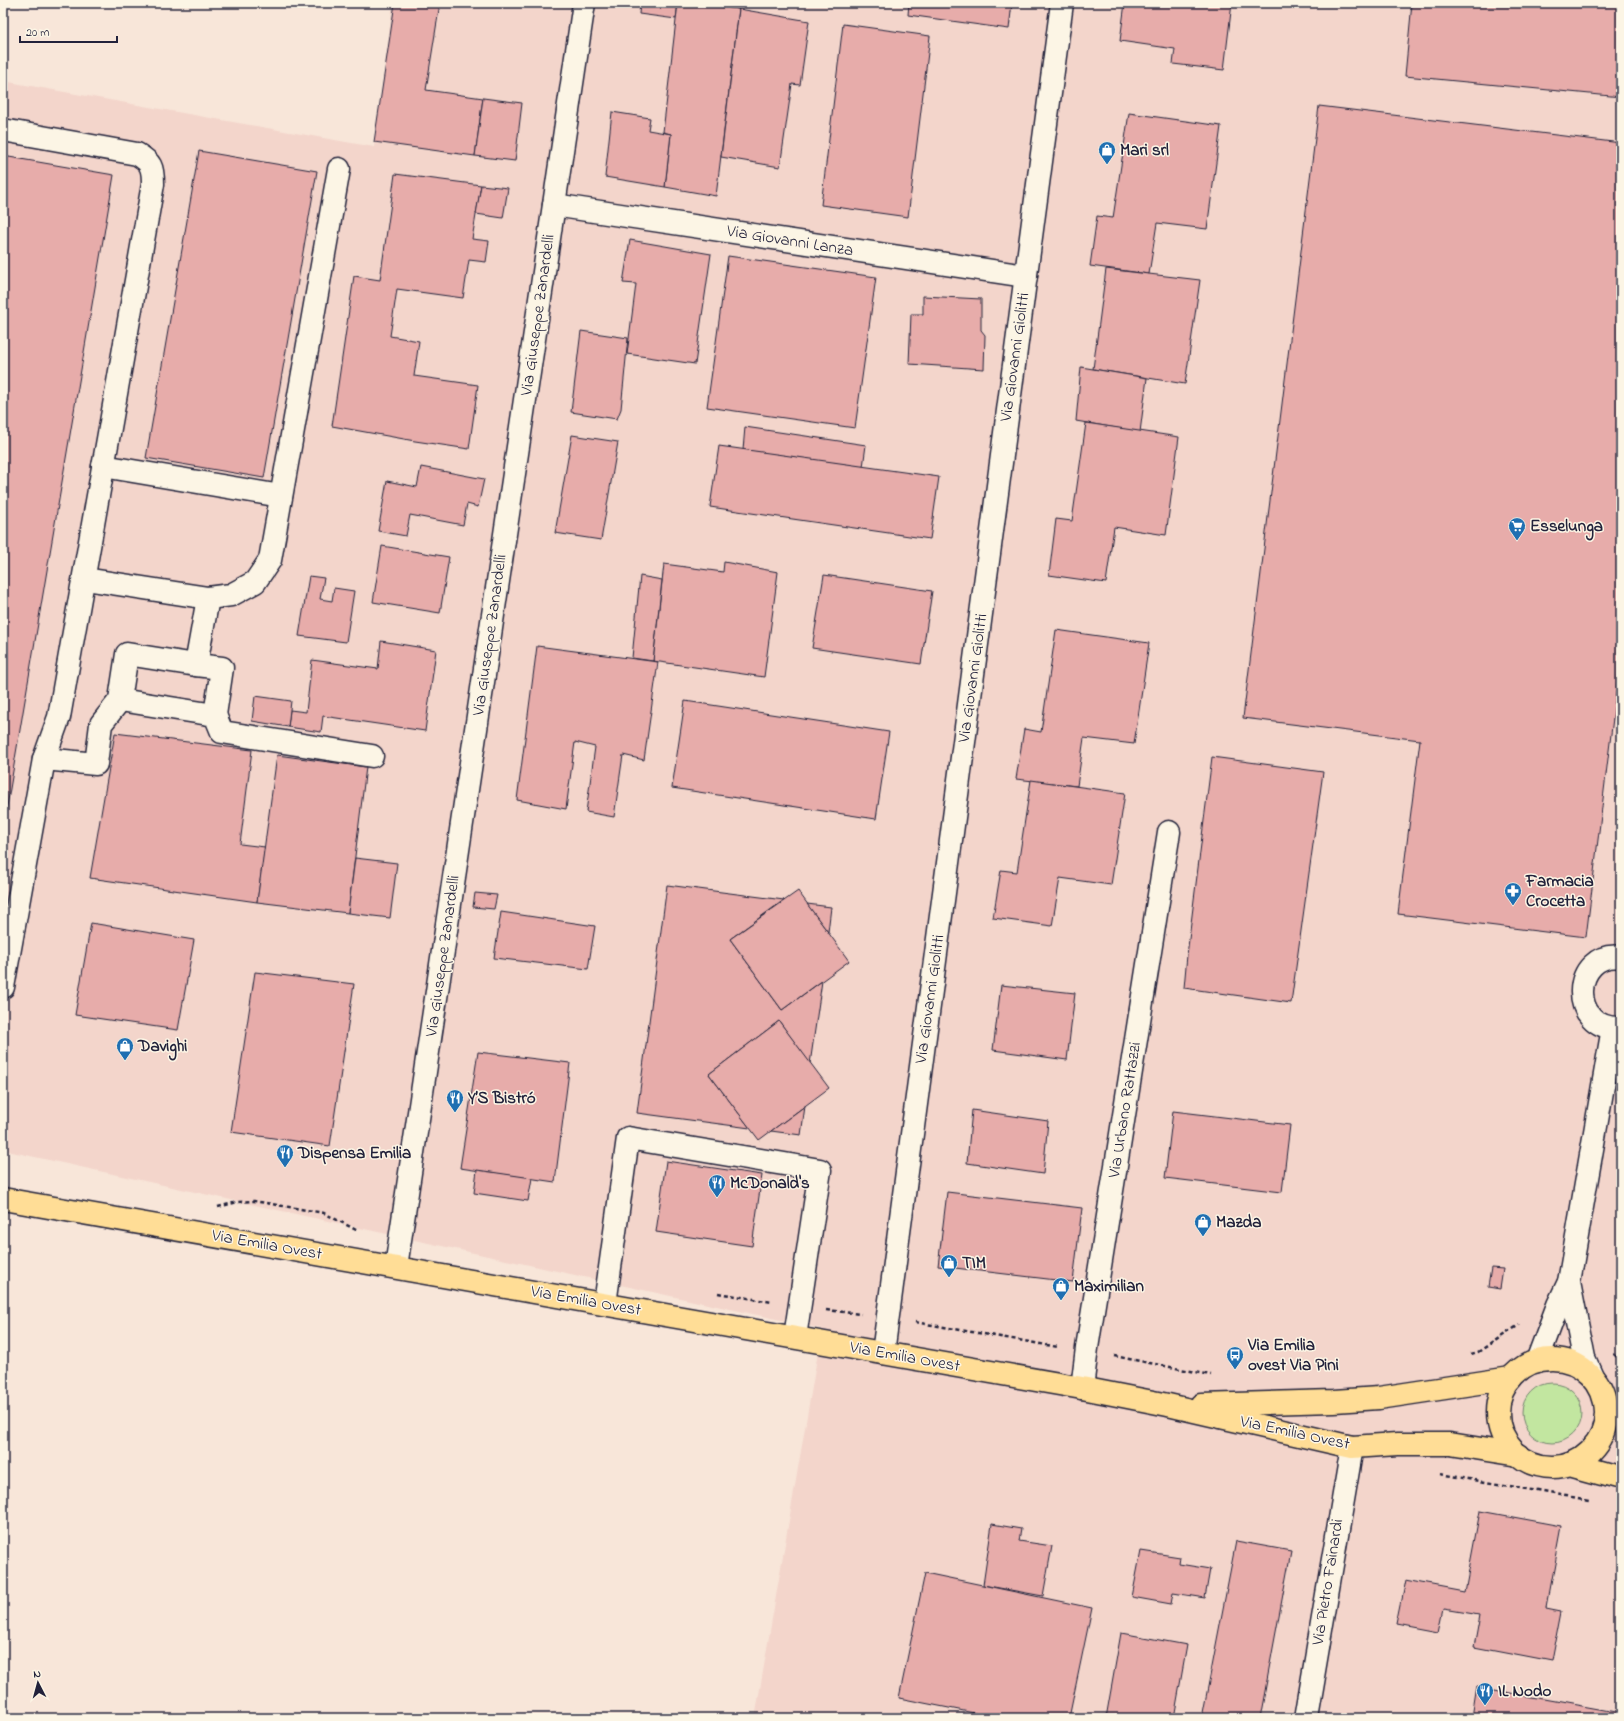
<svg xmlns="http://www.w3.org/2000/svg" width="1624" height="1721" viewBox="0 0 1624 1721" font-family="'Indie Flower',sans-serif">
<rect width="100%" height="100%" fill="#f8e6d9"/>
<filter id="ink" filterUnits="userSpaceOnUse"><feTurbulence type="fractalNoise" baseFrequency=".025" numOctaves="2"/><feDisplacementMap in="SourceGraphic" scale="8" xChannelSelector="R" yChannelSelector="G"/><feConvolveMatrix kernelMatrix="1 2 1 2 8 2 1 2 1" color-interpolation-filters="sRGB"/></filter>
<g filter="url(#ink)">
<polygon fill="#f3d5cb" points="393,3 1621,3 1621,1718 755,1718 822,1329 3,1150 3,81 374,147"/>
<circle fill="#c2e6a0" stroke="#72846e" cx="1552" cy="1413" r="30"/>
<g fill="#e7acaa" stroke="#22223b">
<polygon points="395,3 440,3 426,90 483,98 475,156 374,142"/>
<polygon points="640,3 678,3 676,19 639,14"/>
<polygon points="678,3 696,3 739,9 716,196 665,187 671,134 663,132"/>
<polygon points="696,3 740,3 739,9"/>
<polygon points="909,3 1012,3 1009,29 908,15"/>
<polygon points="1125,3 1232,3 1224,70 1173,64 1175,49 1120,41"/>
<polygon points="1412,3 1621,3 1621,97 1405,76"/>
<polygon points="739,9 809,21 800,85 792,84 780,167 721,157"/>
<polygon points="843,24 930,36 908,217 821,205"/>
<polygon points="483,98 522,103 515,161 475,156"/>
<polygon points="1319,106 1621,143 1621,653 1586,937 1398,914 1420,740 1243,718"/>
<polygon points="612,112 650,118 648,130 671,134 665,187 605,177"/>
<polygon points="1129,113 1221,126 1207,229 1157,223 1149,274 1090,266 1097,216 1113,218"/>
<polygon points="199,151 317,171 264,478 146,458"/>
<polygon points="3,156 114,175 3,830"/>
<polygon points="395,174 481,185 472,239 489,241 486,262 469,260 463,298 397,289 390,336 419,341 414,376 478,385 469,449 415,441 332,426 354,276 380,280"/>
<polygon points="481,185 508,188 503,218 476,214"/>
<polygon points="630,240 711,254 695,364 627,354 636,284 623,283"/>
<polygon points="728,256 876,277 855,428 707,407"/>
<polygon points="1106,269 1200,280 1185,384 1093,369"/>
<polygon points="923,296 981,299 981,330 985,335 984,369 909,364 911,314 923,314"/>
<polygon points="581,331 628,338 621,409 617,419 571,412"/>
<polygon points="1081,367 1147,378 1140,432 1076,421"/>
<polygon points="1086,423 1179,437 1166,535 1114,527 1106,583 1049,575 1056,519 1072,521"/>
<polygon points="745,427 866,445 863,467 743,450"/>
<polygon points="572,435 618,442 601,540 555,533"/>
<polygon points="719,446 939,477 930,539 710,507"/>
<polygon points="421,467 484,479 478,507 467,504 463,525 410,515 406,536 378,531 387,481 417,487"/>
<polygon points="382,546 449,557 440,613 373,602"/>
<polygon points="724,562 778,572 764,677 653,661 664,564 723,572"/>
<polygon points="824,575 932,591 921,664 812,648"/>
<polygon points="309,576 324,578 320,599 332,601 334,588 354,591 346,642 299,636"/>
<polygon points="640,576 662,580 653,661 632,658"/>
<polygon points="1056,630 1149,643 1134,744 1084,738 1077,786 1016,779 1024,729 1041,732"/>
<polygon points="381,641 436,650 425,731 323,716 321,732 288,727 290,710 306,712 312,660 378,669"/>
<polygon points="537,646 658,662 644,760 623,755 614,817 586,812 595,747 575,742 566,809 517,800"/>
<polygon points="255,696 291,701 288,727 252,721"/>
<polygon points="685,701 889,732 876,819 672,788"/>
<polygon points="115,733 252,750 240,844 265,847 257,902 90,878"/>
<polygon points="277,755 366,767 348,913 257,902"/>
<polygon points="1212,757 1323,772 1291,1003 1184,988 1187,955"/>
<polygon points="1031,780 1125,793 1111,885 1060,878 1052,926 993,918 1001,870 1017,872"/>
<polygon points="355,858 397,863 390,918 348,913"/>
<polygon points="667,885 784,900 730,939 782,1010 822,981 810,1064 779,1021 709,1074 750,1128 637,1113"/>
<polygon points="798,891 849,961 782,1010 730,939"/>
<polygon points="475,893 497,895 494,909 473,907"/>
<polygon points="807,904 831,907 828,932"/>
<polygon points="501,912 595,926 588,969 494,958"/>
<polygon points="91,923 194,940 178,1030 75,1015"/>
<polygon points="255,972 354,984 330,1146 231,1132"/>
<polygon points="1001,985 1075,993 1067,1060 993,1050"/>
<polygon points="779,1021 829,1088 759,1140 709,1074"/>
<polygon points="478,1052 570,1063 555,1182 460,1168"/>
<polygon points="805,1106 801,1135 771,1131"/>
<polygon points="972,1110 1048,1121 1043,1174 967,1163"/>
<polygon points="1173,1111 1290,1125 1282,1192 1165,1178"/>
<polygon points="666,1161 762,1175 752,1246 656,1232"/>
<polygon points="477,1170 532,1178 528,1201 474,1193"/>
<polygon points="947,1192 1082,1208 1073,1282 938,1266"/>
<polygon points="1491,1268 1503,1269 1500,1289 1488,1287"/>
<polygon points="1480,1511 1562,1526 1547,1607 1562,1610 1552,1662 1474,1647 1480,1614 1444,1608 1439,1632 1397,1624 1406,1580 1465,1591"/>
<polygon points="992,1524 1021,1529 1019,1541 1052,1546 1043,1596 983,1585"/>
<polygon points="1236,1541 1291,1551 1260,1718 1202,1718"/>
<polygon points="1141,1551 1180,1557 1179,1564 1210,1569 1205,1598 1173,1593 1171,1604 1132,1597"/>
<polygon points="925,1573 1092,1608 1069,1718 999,1718 899,1698"/>
<polygon points="1121,1633 1187,1645 1174,1718 1106,1718"/>
<polygon points="1477,1687 1621,1713 1621,1718 1472,1718"/>
</g>
<g fill="none" stroke-linecap="round" stroke-linejoin="round">
<g stroke="#22223b" stroke-width="25">
<g id="minor">
<path d="M3,130L137,154C151,162 153,167 153,184L59,717L44,759L3,987"/>
<polyline points="554,205 1026,276"/>
<polyline points="103,466 281,496"/>
<polyline points="85,579 208,598 231,595 255,582 270,560 339,169"/>
<polyline points="208,598 196,665 127,654 120,700 215,715 222,732 372,756"/>
<polyline points="196,665 222,668 215,715"/>
<polyline points="44,759 96,764 101,724 120,700"/>
<path d="M1621,957C1571,950 1567,1031 1621,1028"/>
<polyline points="396,1267 584,3"/>
<polyline points="1569,1282 1584,1358 1592,1376"/>
<polyline points="605,1304 628,1138 820,1170 795,1337"/>
<polyline points="883,1353 1062,3"/>
<polyline points="1537,1361 1558,1305 1569,1282 1613,1028"/>
<polyline points="1082,1388 1087,1348 1169,832"/>
<polyline points="1306,1718 1352,1447"/>
</g>
</g>
<g stroke="#22223b" stroke-width="25">
<g id="major">
<polyline points="3,1199 1082,1388 1168,1405 1352,1447 1397,1444 1450,1444 1519,1455"/>
<circle cx="1552" cy="1413" r="54"/>
<polyline points="1201,1405 1334,1401 1379,1398 1511,1378"/>
<polyline points="1570,1464 1621,1478"/>
</g>
</g>
<g stroke="#22223b" stroke-width="2.5" stroke-dasharray="4 3" stroke-linecap="butt">
<polyline points="218,1207 237,1202 254,1201 324,1213 358,1231"/>
<polyline points="718,1293 772,1302"/>
<polyline points="826,1310 861,1314"/>
<polyline points="915,1322 1058,1347"/>
<polyline points="1471,1354 1478,1352 1519,1325"/>
<polyline points="1614,1354 1621,1361"/>
<polyline points="1114,1356 1211,1375"/>
<polyline points="1440,1474 1589,1500"/>
</g>
<use href="#minor" stroke="#fcf5e5" stroke-width="22"/>
<use href="#major" stroke="#ffdd96" stroke-width="22"/>
</g>
</g>
<defs>
<g id="shop-pin" transform="scale(0.9)"><path d="M0 17L-7.5 6A9.5 9.5 0 1 1 7.5 6Z" fill="#1f6fb2" stroke="#fcf5e5"/><path d="M-5-2.5h2.3a2.7 3.5 0 0 1 5.4 0H5L5.5 6h-11ZM-1.5-2.5h3a1.5 2.3 0 0 0-3 0Z" fill="#fff"/></g>
<g id="supermarket-pin" transform="scale(0.9)"><path d="M0 17L-7.5 6A9.5 9.5 0 1 1 7.5 6Z" fill="#1f6fb2" stroke="#fcf5e5"/><path d="M-6-5.5h2.5l.6 2H6L4.5 2H-2.5L-4.4-4H-6ZM-1.5 3.2a1.3 1.3 0 1 0 .1 0ZM3 3.2a1.3 1.3 0 1 0 .1 0Z" fill="#fff"/></g>
<g id="pharmacy-pin" transform="scale(0.9)"><path d="M0 17L-7.5 6A9.5 9.5 0 1 1 7.5 6Z" fill="#1f6fb2" stroke="#fcf5e5"/><path d="M-2-6h4v4h4v4h-4v4h-4v-4h-4v-4h4Z" fill="#fff"/></g>
<g id="restaurant-pin" transform="scale(0.9)"><path d="M0 17L-7.5 6A9.5 9.5 0 1 1 7.5 6Z" fill="#1f6fb2" stroke="#fcf5e5"/><path d="M-5-6h1v4h1v-4h1v4h1v-4h1v5L-1.5 .5V6h-2V.5L-5-1ZM5-6V6H3V1.5H1.5Q1.5-4 5-6Z" fill="#fff"/></g>
<g id="bus-pin" transform="scale(0.9)"><path d="M0 17L-7.5 6A9.5 9.5 0 1 1 7.5 6Z" fill="#1f6fb2" stroke="#fcf5e5"/><path d="M-5-6H5V4H4V6H2V4H-2V6H-4V4H-5ZM-3.5-4V0h7V-4ZM-3.5 1.2v1.5H-2V1.2ZM2 1.2v1.5H3.5V1.2Z" fill="#fff"/></g>
</defs>
<g fill-rule="evenodd">
<use href="#shop-pin" x="1107" y="150"/>
<use href="#supermarket-pin" x="1517" y="526"/>
<use href="#pharmacy-pin" x="1513" y="891"/>
<use href="#shop-pin" x="125" y="1046"/>
<use href="#restaurant-pin" x="455" y="1098"/>
<use href="#restaurant-pin" x="285" y="1153"/>
<use href="#restaurant-pin" x="717" y="1183"/>
<use href="#shop-pin" x="1203" y="1222"/>
<use href="#shop-pin" x="949" y="1263"/>
<use href="#shop-pin" x="1061" y="1286"/>
<use href="#bus-pin" x="1235" y="1355"/>
<use href="#restaurant-pin" x="1485" y="1691"/>
</g>
<g text-anchor="middle" dominant-baseline="central" stroke-width="3" stroke-linejoin="round" paint-order="stroke">
<g font-size="17" font-weight="bold" fill="#22223b" stroke="#fcf5e5" text-anchor="start">
<text x="1120" y="150">Mari srl</text>
<text x="1530" y="526">Esselunga</text>
<text x="1526" y="881">Farmacia<tspan x="1526" dy="20">Crocetta</tspan></text>
<text x="138" y="1046">Davighi</text>
<text x="468" y="1098">Y’S Bistró</text>
<text x="298" y="1153">Dispensa Emilia</text>
<text x="730" y="1183">McDonald's</text>
<text x="1216" y="1222">Mazda</text>
<text x="962" y="1263">TIM</text>
<text x="1074" y="1286">Maximilian</text>
<text x="1248" y="1345">Via Emilia<tspan x="1248" dy="20">ovest Via Pini</tspan></text>
<text x="1498" y="1691">IL Nodo</text>
</g>
<g font-size="17" fill="#22223b" stroke="#fcf5e5">
<text transform="translate(790 241) rotate(9)">Via Giovanni Lanza</text>
<text transform="translate(538 315) rotate(-82)">Via Giuseppe Zanardelli</text>
<text transform="translate(1015 357) rotate(-82)">Via Giovanni Giolitti</text>
<text transform="translate(490 635) rotate(-82)">Via Giuseppe Zanardelli</text>
<text transform="translate(973 678) rotate(-82)">Via Giovanni Giolitti</text>
<text transform="translate(443 956) rotate(-82)">Via Giuseppe Zanardelli</text>
<text transform="translate(930 999) rotate(-82)">Via Giovanni Giolitti</text>
<text transform="translate(1125 1110) rotate(-81)">Via Urbano Rattazzi</text>
<text transform="translate(267 1245) rotate(10)">Via Emilia Ovest</text>
<text transform="translate(586 1301) rotate(10)">Via Emilia Ovest</text>
<text transform="translate(905 1357) rotate(10)">Via Emilia Ovest</text>
<text transform="translate(1295 1433) rotate(12)">Via Emilia Ovest</text>
<text transform="translate(1328 1582) rotate(-81)">Via Pietro Fainardi</text>
</g>
</g>
<rect width="1624" height="1721" fill="none" stroke="#fcf5e5" stroke-width="16"/>
<rect x="8" y="8" width="1608" height="1705" fill="none" stroke="#22223b" stroke-width="1.5" filter="url(#ink)"/>
<g transform="translate(38 1683) rotate(354)" stroke="#fcf5e5" stroke-width="3" paint-order="stroke">
<path d="M0-3L7 15L0 10L-7 15Z" fill="#22223b"/>
<text y="-6" font-size="11" font-weight="bold" text-anchor="middle" fill="#22223b">N</text>
</g>
<path d="M20 36v6h97v-6" fill="none" stroke="#22223b" stroke-width="2"/>
<text x="26" y="36" font-size="12" fill="#22223b" stroke="#fcf5e5" stroke-width="3" paint-order="stroke">20 m</text>
</svg>
